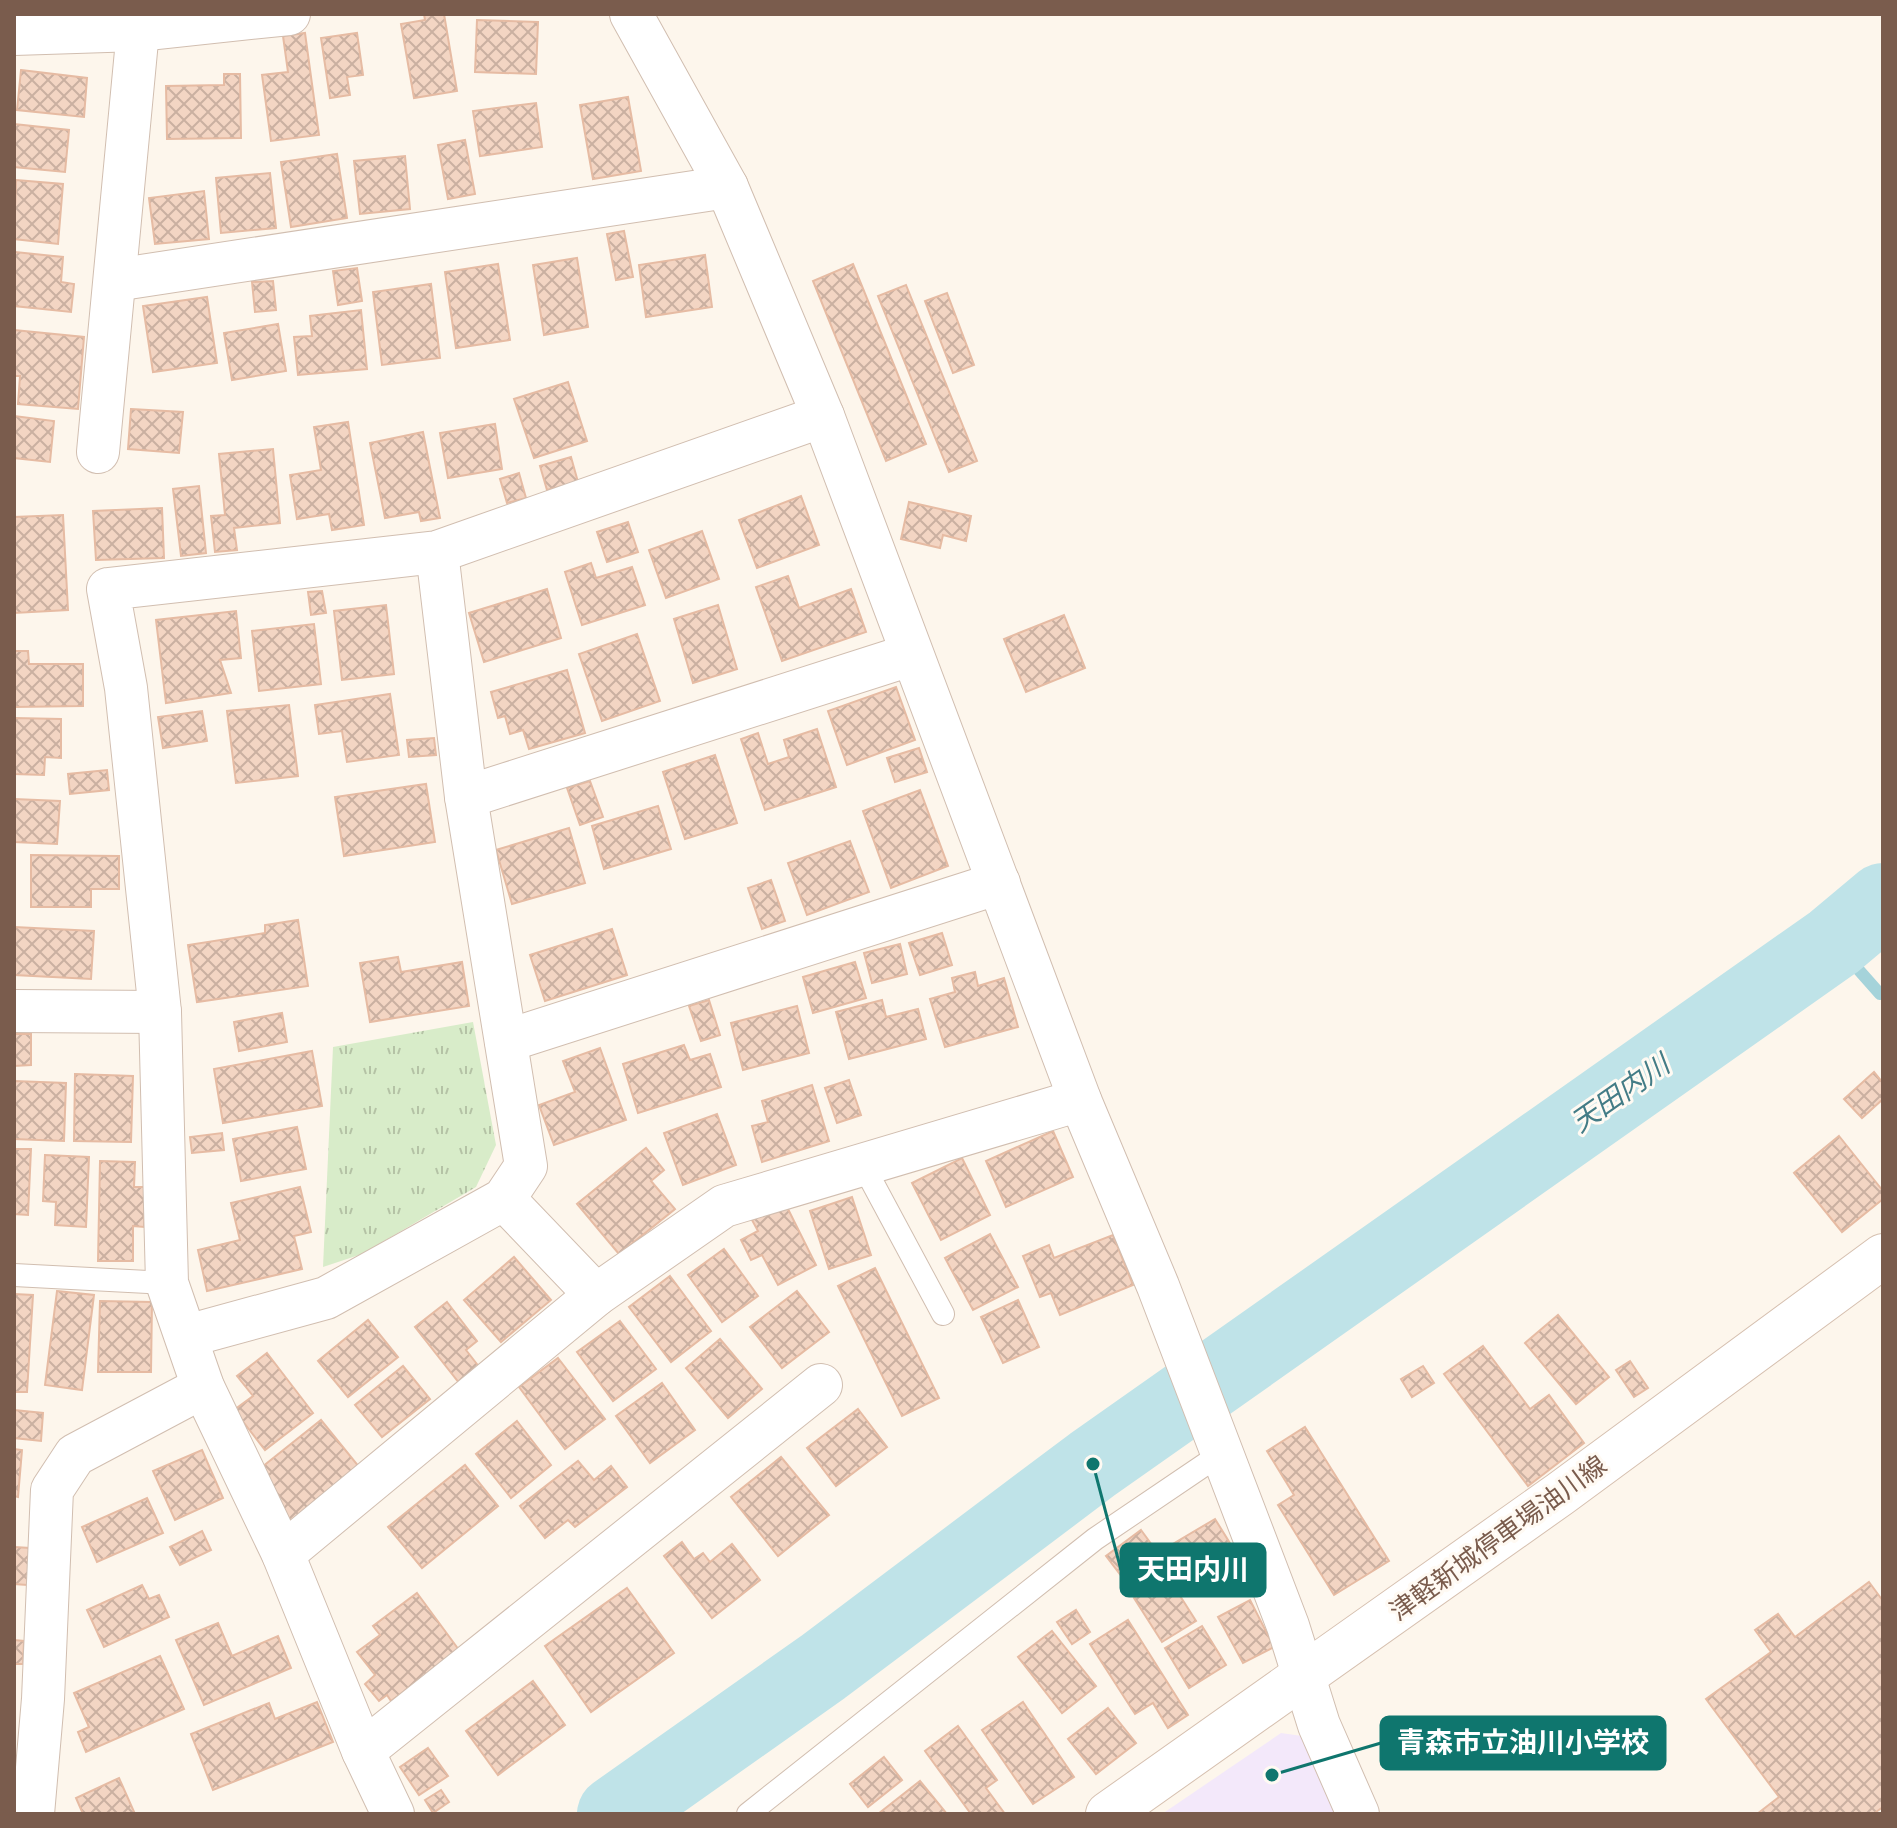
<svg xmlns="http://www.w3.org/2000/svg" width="1897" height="1828" viewBox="0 0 1897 1828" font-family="Cabin,'Noto Sans JP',sans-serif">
<defs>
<pattern id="park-tufts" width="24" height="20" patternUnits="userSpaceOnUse" patternTransform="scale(2)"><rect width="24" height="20" fill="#d8ecc9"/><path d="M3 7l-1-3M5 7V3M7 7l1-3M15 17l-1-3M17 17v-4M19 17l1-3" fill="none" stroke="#b4c2a5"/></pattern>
<pattern id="building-cross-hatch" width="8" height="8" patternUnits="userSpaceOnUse" patternTransform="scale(2)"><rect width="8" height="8" fill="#f3d5c3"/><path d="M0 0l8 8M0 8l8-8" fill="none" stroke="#cab0a1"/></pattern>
</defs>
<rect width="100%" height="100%" fill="#fdf6ec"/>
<polygon fill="#f3e8fa" points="1281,1733 1309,1737 1343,1814 1162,1814"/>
<polygon fill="url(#park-tufts)" points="473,1022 496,1145 476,1187 362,1254 323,1267 333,1047"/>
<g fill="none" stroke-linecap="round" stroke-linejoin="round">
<polyline stroke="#a5d3da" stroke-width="12" points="1834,942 1880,994"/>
<polyline stroke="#bfe3e8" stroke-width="76" points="615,1814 823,1667 1093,1464 1834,942 1883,901"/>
</g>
<g fill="url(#building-cross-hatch)" stroke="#e6bba3" stroke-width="2">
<polygon points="424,14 444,14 457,91 414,98 401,24 425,20"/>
<polygon points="477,20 538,22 536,74 475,72"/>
<polygon points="305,33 319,135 271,141 262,75 288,72 283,36"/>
<polygon points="357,33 363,75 347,77 350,95 330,98 321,38"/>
<polygon points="21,70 87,78 84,117 17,110"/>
<polygon points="224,74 240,74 241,138 167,139 166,86 224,85"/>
<polygon points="628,97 641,171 593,179 580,105"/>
<polygon points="536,103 542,147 480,156 473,111"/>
<polygon points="14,124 69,130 65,172 14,167"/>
<polygon points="465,140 475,194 448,199 438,145"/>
<polygon points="337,154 347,218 291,227 281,162"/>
<polygon points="405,156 410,209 360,214 354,161"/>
<polygon points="270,173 276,228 221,233 216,178"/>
<polygon points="16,180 63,184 58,244 14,239"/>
<polygon points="204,191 209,239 155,244 149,198"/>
<polygon points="624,231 633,277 616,280 607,234"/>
<polygon points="15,252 63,257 61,282 74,284 71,312 14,306"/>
<polygon points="705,255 712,307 646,317 639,265"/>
<polygon points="577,258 588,327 544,335 533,265"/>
<polygon points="498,264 510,340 456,348 445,272"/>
<polygon points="853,264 926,444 886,461 813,281"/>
<polygon points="357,268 362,301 338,305 333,271"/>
<polygon points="273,281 276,310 255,312 252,282"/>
<polygon points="431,284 440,358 382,365 373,292"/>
<polygon points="906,285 977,461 949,472 878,296"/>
<polygon points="947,293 974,365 953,373 925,301"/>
<polygon points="207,297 217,363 153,372 143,306"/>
<polygon points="361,310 367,369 298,375 294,337 312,336 310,316"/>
<polygon points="278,324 286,371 232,380 224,333"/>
<polygon points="14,330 84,337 78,409 18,404 20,376 14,376"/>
<polygon points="568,382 587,441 534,458 514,399"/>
<polygon points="131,409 183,412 179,453 128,449"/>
<polygon points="14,416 54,421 50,462 14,458"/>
<polygon points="348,422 364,525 332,530 329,514 297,519 290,475 321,470 314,427"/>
<polygon points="495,424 502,469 448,478 440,433"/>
<polygon points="423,432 440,518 421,521 419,512 385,518 370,443"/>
<polygon points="273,449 280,523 234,528 237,550 215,552 211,516 225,515 219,454"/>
<polygon points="571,457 578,482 547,490 540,466"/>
<polygon points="519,473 526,498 507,503 500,479"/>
<polygon points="199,486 206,553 181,556 173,489"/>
<polygon points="801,496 819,545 757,568 739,520"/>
<polygon points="909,502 971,516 966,541 943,535 940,548 901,539"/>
<polygon points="162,508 164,558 96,560 93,511"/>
<polygon points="63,515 68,610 14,613 14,517"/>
<polygon points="628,522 638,552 607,562 597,532"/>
<polygon points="702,531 719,579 666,598 649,550"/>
<polygon points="591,563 596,578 632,567 645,605 582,625 565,572"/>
<polygon points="788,576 799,608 851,589 866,632 782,661 756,587"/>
<polygon points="547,589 561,638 484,662 469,613"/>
<polygon points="322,591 326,613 311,615 308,592"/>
<polygon points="386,605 394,674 342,680 334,611"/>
<polygon points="718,605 737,669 693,683 674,619"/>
<polygon points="236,611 241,658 220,660 231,693 166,703 156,620"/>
<polygon points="1064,615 1085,668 1026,692 1004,639"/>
<polygon points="314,624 321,684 259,691 252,631"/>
<polygon points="637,634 660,701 602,721 579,654"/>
<polygon points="14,651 28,651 29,664 83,664 83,706 14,707"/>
<polygon points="567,670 585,733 529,749 523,730 510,734 505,716 498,718 491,692"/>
<polygon points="896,687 915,740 847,765 828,711"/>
<polygon points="390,694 399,755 347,762 342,731 319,734 315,705"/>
<polygon points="289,705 298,776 236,783 227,711"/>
<polygon points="202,711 207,741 163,748 158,717"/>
<polygon points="14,718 61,719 61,758 45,757 44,775 14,774"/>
<polygon points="817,729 836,787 765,810 741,739 758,733 768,764 789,757 784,740"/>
<polygon points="434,738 436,755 409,757 407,740"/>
<polygon points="919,748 927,772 895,782 887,758"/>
<polygon points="715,755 737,823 685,839 663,772"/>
<polygon points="107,770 109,790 70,794 68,774"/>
<polygon points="590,781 603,817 580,825 567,788"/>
<polygon points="426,784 435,842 344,856 335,797"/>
<polygon points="920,790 948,866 891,888 863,811"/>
<polygon points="14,799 60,801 57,844 14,842"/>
<polygon points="658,806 671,849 604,869 592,826"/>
<polygon points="569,828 585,883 512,904 496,850"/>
<polygon points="850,841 869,892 807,915 788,863"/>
<polygon points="31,855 119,856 119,889 91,889 91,907 31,907"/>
<polygon points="771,880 785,921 762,929 748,888"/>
<polygon points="298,920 308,986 197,1002 188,945 265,933 265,925"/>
<polygon points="14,927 94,931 91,979 14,975"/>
<polygon points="612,929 627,975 545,1001 530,955"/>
<polygon points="942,933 952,965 920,975 909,943"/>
<polygon points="900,944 907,974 872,983 864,953"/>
<polygon points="398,957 401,972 462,962 469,1006 370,1022 360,963"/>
<polygon points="855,962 866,998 813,1013 803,977"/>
<polygon points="975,972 978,986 1004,978 1018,1027 945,1047 930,999 955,992 952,978"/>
<polygon points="709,1000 720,1035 701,1041 689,1006"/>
<polygon points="882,1000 886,1017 918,1009 926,1039 849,1059 836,1012"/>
<polygon points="797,1006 809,1053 743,1070 731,1023"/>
<polygon points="282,1013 287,1042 239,1051 234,1022"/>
<polygon points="14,1034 31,1034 31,1065 14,1066"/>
<polygon points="684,1045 690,1060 710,1054 721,1087 638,1113 623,1064"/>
<polygon points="600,1048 626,1120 554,1145 539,1105 575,1092 563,1061"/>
<polygon points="312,1051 322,1106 223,1123 214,1069"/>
<polygon points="1874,1072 1883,1083 1883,1099 1862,1118 1844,1099"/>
<polygon points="75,1074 133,1076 131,1142 74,1141"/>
<polygon points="849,1080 861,1115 837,1123 825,1088"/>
<polygon points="14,1081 66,1083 64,1141 14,1139"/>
<polygon points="812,1085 829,1141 762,1162 752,1126 768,1122 762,1101"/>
<polygon points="717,1114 736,1165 683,1185 664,1133"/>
<polygon points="297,1127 306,1169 241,1181 233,1139"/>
<polygon points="1053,1131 1073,1177 1006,1207 986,1161"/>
<polygon points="222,1133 224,1150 192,1153 190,1137"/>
<polygon points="1839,1136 1883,1191 1883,1199 1842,1232 1794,1173"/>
<polygon points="646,1148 664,1170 651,1181 675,1209 619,1254 577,1204"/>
<polygon points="14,1149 31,1149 28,1215 14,1214"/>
<polygon points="45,1155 89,1157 86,1227 55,1225 56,1202 43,1201"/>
<polygon points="962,1158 990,1215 941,1240 912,1183"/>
<polygon points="100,1161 135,1162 134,1187 145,1187 144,1227 133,1226 133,1261 98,1261"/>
<polygon points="300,1187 311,1232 294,1236 302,1269 207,1291 198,1250 240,1240 231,1203"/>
<polygon points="852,1197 871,1255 829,1269 810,1211"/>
<polygon points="785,1203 816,1265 778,1285 762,1255 751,1260 741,1240 758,1231 752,1220"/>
<polygon points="990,1234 1018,1287 973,1310 945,1258"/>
<polygon points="1113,1235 1133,1285 1060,1315 1051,1293 1040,1297 1023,1256 1049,1245 1054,1258"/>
<polygon points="724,1249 758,1296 722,1322 688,1275"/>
<polygon points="514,1257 551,1300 501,1342 464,1300"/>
<polygon points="875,1268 939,1398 902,1416 838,1286"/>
<polygon points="670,1276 711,1331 671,1362 629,1307"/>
<polygon points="57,1291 94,1295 82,1390 45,1385"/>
<polygon points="797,1291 829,1332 782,1368 750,1327"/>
<polygon points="14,1294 33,1295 27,1392 14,1392"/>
<polygon points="1018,1300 1039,1347 1003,1363 981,1317"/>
<polygon points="100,1301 152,1302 151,1372 98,1372"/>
<polygon points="447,1302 477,1341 466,1350 480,1368 460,1384 415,1327"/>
<polygon points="1558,1315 1609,1377 1576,1404 1525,1343"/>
<polygon points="368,1320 398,1357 348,1397 318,1361"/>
<polygon points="620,1321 656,1369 613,1401 577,1352"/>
<polygon points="720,1339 762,1389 728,1418 686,1368"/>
<polygon points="1483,1346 1530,1409 1549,1395 1584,1443 1528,1486 1444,1374"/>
<polygon points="267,1353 313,1413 265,1450 234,1410 253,1396 237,1376"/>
<polygon points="558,1358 605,1419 565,1449 519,1387"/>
<polygon points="1630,1361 1648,1388 1634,1397 1616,1370"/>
<polygon points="403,1366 430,1399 382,1437 355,1405"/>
<polygon points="1423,1366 1434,1383 1412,1397 1401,1379"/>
<polygon points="662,1383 695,1430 650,1463 616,1416"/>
<polygon points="858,1409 887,1447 836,1486 807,1448"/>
<polygon points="14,1410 43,1413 41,1441 14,1438"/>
<polygon points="321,1420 360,1468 288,1524 262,1467"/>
<polygon points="517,1421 551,1465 511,1498 476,1454"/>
<polygon points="1305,1427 1389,1561 1334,1595 1278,1505 1294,1495 1267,1451"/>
<polygon points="14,1449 22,1450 18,1497 14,1496"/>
<polygon points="202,1450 223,1498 175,1520 153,1471"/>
<polygon points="781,1457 829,1515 778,1556 731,1497"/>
<polygon points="578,1461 594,1480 611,1466 627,1487 575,1527 568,1520 545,1538 520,1506"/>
<polygon points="465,1465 498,1506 422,1568 388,1527"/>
<polygon points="147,1498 163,1533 97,1562 82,1527"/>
<polygon points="1215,1519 1246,1569 1202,1595 1171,1545"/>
<polygon points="1141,1530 1163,1560 1129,1586 1106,1556"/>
<polygon points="202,1531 211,1550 180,1565 170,1547"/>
<polygon points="682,1542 694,1559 703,1553 710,1562 732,1544 760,1580 712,1618 664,1556"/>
<polygon points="14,1547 30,1548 27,1585 14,1584"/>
<polygon points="1168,1577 1196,1621 1162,1642 1134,1598"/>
<polygon points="1869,1582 1883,1601 1883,1807 1873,1814 1757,1814 1779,1797 1706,1699 1771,1652 1755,1630 1778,1614 1795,1637"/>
<polygon points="142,1585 149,1599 159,1595 169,1617 104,1647 87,1610"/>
<polygon points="627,1588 674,1653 591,1712 545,1646"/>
<polygon points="417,1593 459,1650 391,1701 387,1695 379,1701 365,1684 375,1675 357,1652 380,1635 373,1626"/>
<polygon points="1250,1600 1274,1647 1243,1663 1218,1617"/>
<polygon points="1076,1610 1090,1632 1072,1644 1057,1622"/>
<polygon points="1128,1620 1188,1715 1168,1728 1153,1703 1135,1714 1090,1644"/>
<polygon points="218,1623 232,1656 278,1636 291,1668 204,1705 176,1640"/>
<polygon points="1202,1626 1226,1665 1189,1688 1165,1648"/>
<polygon points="1052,1631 1096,1686 1062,1713 1018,1657"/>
<polygon points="14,1640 24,1641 23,1664 14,1664"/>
<polygon points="160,1656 184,1709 86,1752 78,1732 89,1727 74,1693"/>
<polygon points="533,1681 565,1725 498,1775 466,1731"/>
<polygon points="317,1702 333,1742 213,1790 191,1734 269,1703 275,1719"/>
<polygon points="1023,1702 1074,1777 1033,1804 982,1730"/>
<polygon points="1108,1708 1136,1743 1096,1774 1068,1739"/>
<polygon points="958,1726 997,1780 986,1788 1005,1814 971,1814 925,1751"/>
<polygon points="428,1748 448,1776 419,1795 400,1767"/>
<polygon points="884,1757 902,1780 868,1807 850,1784"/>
<polygon points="119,1778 135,1814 83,1814 76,1798"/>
<polygon points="920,1781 947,1814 878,1814"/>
<polygon points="441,1790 449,1802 433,1813 425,1800"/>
</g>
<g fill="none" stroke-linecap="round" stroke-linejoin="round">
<g stroke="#d1beb0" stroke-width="24">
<g id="lane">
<polyline points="863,1165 943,1314"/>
<polyline points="14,1275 167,1283"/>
<polyline points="748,1814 1095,1539 1222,1453"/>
</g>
</g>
<g stroke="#d1beb0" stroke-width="44">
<g id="street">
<polyline points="631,14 727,187 823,416 1080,1100 1158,1286 1217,1440 1288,1626 1319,1725 1358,1814"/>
<polyline points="14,34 138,30 289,14"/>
<polyline points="115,280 727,187"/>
<polyline points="98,452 138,30"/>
<polyline points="466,797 910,655"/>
<polyline points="14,1011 160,1012"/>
<polyline points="506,1041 999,883"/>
<polyline points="504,1199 596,1295 724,1206 1080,1100"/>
<polyline points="187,1336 326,1298 504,1199 526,1166 466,797 437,552"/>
<polyline points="283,1554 596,1295"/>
<polyline points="363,1751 821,1385"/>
<polyline points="33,1814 43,1699 52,1490 75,1455 203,1387"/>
<polyline points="393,1814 363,1751 283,1554 203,1387 167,1283 160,1012 126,688 108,589 437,552 823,416"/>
</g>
</g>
<g stroke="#d6c0b0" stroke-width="46">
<polyline id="secondary" points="1108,1814 1560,1494 1883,1256"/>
</g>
<use href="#lane" stroke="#fff" stroke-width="22"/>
<use href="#street" stroke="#fff" stroke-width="42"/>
<use href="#secondary" stroke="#fff" stroke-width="44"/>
</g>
<g text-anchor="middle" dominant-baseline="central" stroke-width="6" stroke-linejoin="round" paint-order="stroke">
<g font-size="26" fill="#7a5c4d" stroke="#fffaf3">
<text transform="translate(1498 1538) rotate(-36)">津軽新城停車場油川線</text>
</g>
<g font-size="28" font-style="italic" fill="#437c86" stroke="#fffaf3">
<text transform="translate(1620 1093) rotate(-35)">天田内川</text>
</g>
</g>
<path fill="none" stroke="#0f766e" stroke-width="3" d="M1093 1464L1121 1570M1272 1775L1381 1743"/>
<g fill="#0f766e" stroke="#fffaf3" stroke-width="3">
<circle cx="1093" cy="1464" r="8"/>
<circle cx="1272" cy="1775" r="8"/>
</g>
<g fill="#0f766e" stroke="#0f766e" stroke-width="3">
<rect x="1121" y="1544" width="144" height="52" rx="8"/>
<rect x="1381" y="1717" width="284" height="52" rx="8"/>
</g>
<g font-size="28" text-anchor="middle" font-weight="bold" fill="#fff">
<text x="1193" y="1579">天田内川</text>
<text x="1523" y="1752">青森市立油川小学校</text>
</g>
<rect width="1897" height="1828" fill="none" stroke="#7a5c4d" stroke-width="32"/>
</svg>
